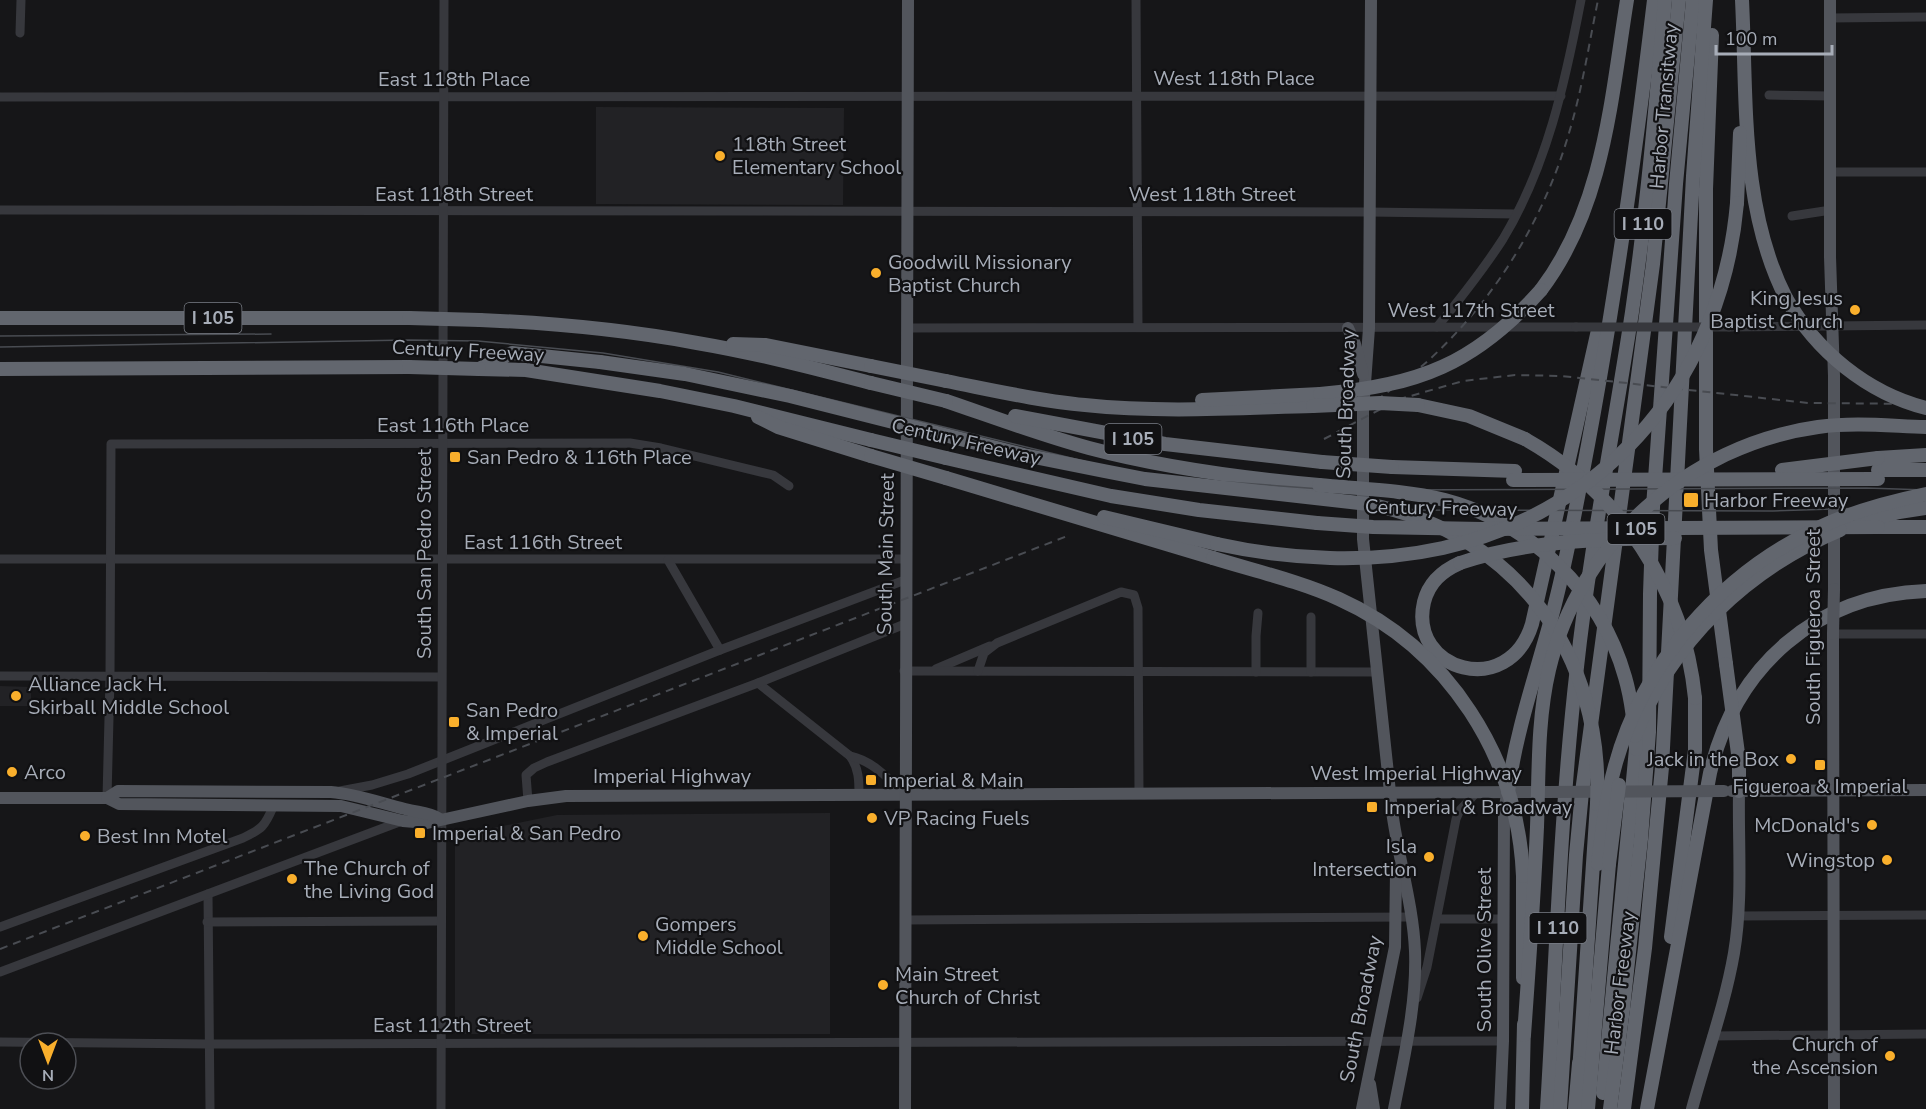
<svg xmlns="http://www.w3.org/2000/svg" width="1926" height="1109" viewBox="0 0 1926 1109" font-family="'Nunito Sans',sans-serif">
<rect width="100%" height="100%" fill="#161618"/>
<g fill="#222225">
<polygon points="596,107 844,108 843,205 596,204"/>
<polygon points="0,686 31,687 31,706 0,706"/>
<polygon points="830,813 830,1034 455,1034 455,838 458,835 557,815"/>
</g>
<g fill="none" stroke-linecap="round" stroke-linejoin="round">
<g stroke="#37383d" stroke-width="9">
<polyline points="1136,0 1138,327"/>
<polyline points="1830,18 1926,17"/>
<polyline points="20,33 21,0"/>
<polyline points="1769,95 1831,96"/>
<polyline points="0,97 1561,96"/>
<polyline points="1831,172 1926,172"/>
<polyline points="0,210 1369,212 1516,214"/>
<polyline points="1792,216 1831,210"/>
<path d="M1437,327C1460,299 1483,270 1503,239C1547,166 1565,83 1581,0"/>
<polyline points="1729,327 1926,325"/>
<polyline points="907,328 1576,327"/>
<polyline points="0,559 905,559"/>
<polyline points="668,560 720,650"/>
<polyline points="1833,634 1926,634"/>
<polyline points="936,669 990,646"/>
<polyline points="904,671 1377,672"/>
<polyline points="978,671 984,653 997,643 1121,592 1134,595 1138,608 1139,794"/>
<polyline points="1256,672 1256,636 1258,613"/>
<polyline points="1311,672 1311,617"/>
<polyline points="0,676 441,677"/>
<path d="M758,683L850,756C859,768 859,781 859,795"/>
<path d="M850,756C873,761 889,779 905,795"/>
<polyline points="340,791 372,785 408,774 720,650 905,580"/>
<polyline points="107,798 110,678 111,444 630,443 661,448 773,475 789,486"/>
<polyline points="528,801 526,775 534,768 547,762 758,683 905,624"/>
<polyline points="208,894 210,1109"/>
<polyline points="1739,916 1926,915"/>
<polyline points="1437,919 1504,919"/>
<polyline points="905,920 1411,917"/>
<polyline points="207,922 441,921"/>
<path d="M0,927L243,838C262,829 265,826 273,807"/>
<polyline points="0,972 402,821"/>
<polyline points="1417,998 1427,967 1456,819 1460,810 1476,793"/>
<polyline points="1712,1036 1926,1034"/>
<polyline points="0,1042 209,1044 1503,1041"/>
<polyline points="441,1109 444,0"/>
</g>
<g stroke="#52555c" stroke-width="12">
<path d="M1371,0L1369,328L1363,411V539L1392,811C1398,857 1413,904 1415,951C1417,1004 1404,1057 1394,1109"/>
<polyline points="1830,0 1830,257 1834,376 1834,589"/>
<polyline points="1348,328 1355,344 1363,374"/>
<polyline points="1833,634 1834,1109"/>
<polyline points="1732,791 1926,790"/>
<polyline points="0,798 107,798 119,804 341,806 403,821 427,823 528,801 566,796 1546,792"/>
<path d="M107,798L118,791L331,792C357,794 380,803 405,809C419,813 427,811 440,819"/>
<polyline points="1370,1084 1374,1109"/>
<polyline points="905,1109 908,0"/>
<polyline points="1362,1109 1395,947 1396,871"/>
<polyline points="1500,1109 1503,1041 1504,813 1507,794"/>
<path d="M1692,1109C1706,1057 1725,1005 1734,953C1743,900 1738,844 1739,791"/>
</g>
<g stroke="#62666e" stroke-width="14">
<path d="M1742,0C1747,99 1740,208 1786,298"/>
<polyline points="1712,35 1706,189 1706,449 1711,550 1726,664"/>
<polyline points="1737,203 1740,133"/>
<path d="M1541,290C1604,207 1611,99 1627,0"/>
<polyline points="0,318 409,318"/>
<path d="M480,320C553,323 626,330 697,343C756,353 813,368 871,383"/>
<polyline points="733,344 766,345 871,366"/>
<polyline points="481,368 512,353 600,362"/>
<polyline points="0,369 409,367"/>
<polyline points="479,369 526,370 660,391 734,406 871,440"/>
<path d="M946,381C992,390 1039,401 1085,405C1161,413 1238,408 1313,406"/>
<polyline points="1202,400 1320,394"/>
<path d="M946,401C993,417 1041,435 1089,448C1164,468 1241,478 1319,485"/>
<polyline points="1418,405 1469,416 1525,439"/>
<polyline points="1015,416 1165,444 1322,462"/>
<polyline points="758,417 778,427 871,456"/>
<polyline points="946,458 1111,496 1199,510 1317,523"/>
<polyline points="1878,458 1926,455"/>
<polyline points="1392,467 1515,471"/>
<polyline points="1878,470 1926,470"/>
<polyline points="946,478 1213,558"/>
<polyline points="1104,517 1217,544"/>
<polyline points="1878,527 1926,527"/>
<path d="M1460,563C1442,571 1429,582 1424,602C1408,671 1509,700 1532,624L1598,330"/>
<polyline points="1739,761 1739,791"/>
<path d="M1508,792C1515,737 1533,683 1548,630C1560,588 1569,544 1577,502C1610,336 1634,168 1654,0"/>
<polyline points="1523,876 1523,978"/>
<polyline points="1671,937 1695,750 1695,698"/>
<polyline points="1579,1072 1597,804"/>
<polyline points="1603,1093 1636,749"/>
<polyline points="1522,1109 1524,1024"/>
<path d="M1547,1109C1556,962 1560,813 1577,667C1590,548 1614,431 1632,312C1647,209 1656,104 1665,0"/>
<polyline points="1560,1109 1576,855 1582,792 1653,264 1679,0"/>
<polyline points="1575,1109 1579,1063"/>
<polyline points="1588,1109 1609,864"/>
<polyline points="1610,1109 1623,1009 1641,839 1649,732 1650,594 1653,507 1676,184 1693,0"/>
<polyline points="1624,1109 1645,948 1662,767 1693,176 1706,0"/>
<path d="M1647,1109L1710,773C1735,666 1816,595 1926,591"/>
</g>
<g stroke="#494c52" stroke-width="1.5">
<polyline points="0,336 271,334"/>
<polyline points="0,347 409,340 478,341 603,353 718,372 1145,476 1319,503 1410,510 1773,511 1926,506"/>
<polyline points="1227,482 1321,489 1378,490 1867,488 1926,490"/>
</g>
<g stroke="#494c52" stroke-width="2" stroke-dasharray="8 6" stroke-linecap="butt">
<path d="M1365,409C1387,392 1410,377 1430,359C1496,298 1544,219 1569,133C1582,90 1589,44 1598,0"/>
<polyline points="1324,439 1400,399 1463,381 1515,375 1562,376 1808,403 1926,404"/>
<polyline points="0,949 1070,535"/>
</g>
<polyline stroke="#37383d" stroke-width="9" points="1576,327 1729,327"/>
<g stroke="#52555c" stroke-width="12">
<polyline points="1833,634 1834,589"/>
<polyline points="1546,792 1724,791"/>
</g>
<g stroke="#62666e" stroke-width="14">
<path d="M1786,298C1816,351 1867,393 1926,408"/>
<polyline points="409,318 480,320"/>
<path d="M600,362L685,374L790,396L1024,455L1104,471L1145,479L1368,504C1516,533 1604,654 1597,804"/>
<polyline points="871,366 946,381"/>
<polyline points="409,367 479,369"/>
<polyline points="871,383 946,401"/>
<path d="M1320,394C1418,386 1475,364 1541,290"/>
<polyline points="1313,406 1380,403 1418,405"/>
<path d="M1525,439C1621,493 1684,589 1695,698"/>
<polyline points="871,440 946,458"/>
<polyline points="871,456 946,478"/>
<polyline points="1322,462 1392,467"/>
<polyline points="1782,470 1878,458"/>
<polyline points="1513,480 1878,479"/>
<path d="M1319,485C1361,489 1404,490 1445,500C1531,523 1601,592 1625,677C1632,701 1634,725 1636,749"/>
<polyline points="1861,522 1899,512 1926,508"/>
<polyline points="1317,523 1373,527 1482,529 1878,527"/>
<path d="M1217,544C1290,560 1370,564 1443,548C1612,510 1722,373 1737,203"/>
<path d="M1213,558C1255,571 1299,581 1339,599C1448,648 1518,757 1523,876"/>
<path d="M1460,563C1526,540 1606,539 1675,538"/>
<polyline points="1726,664 1739,761"/>
<path d="M1635,736C1671,641 1748,569 1840,530"/>
<path d="M1598,864C1602,831 1606,798 1615,766C1643,663 1719,576 1814,530C1849,512 1887,502 1926,494"/>
<polyline points="1609,864 1619,785"/>
<path d="M1524,1035C1529,966 1534,896 1537,827C1539,775 1537,721 1549,670C1579,543 1688,445 1818,427C1854,422 1890,426 1926,427"/>
</g>
</g>
<g fill="#f9af2c" stroke="#111113" stroke-width="2">
<circle cx="720" cy="156" r="6"/>
<circle cx="876" cy="273" r="6"/>
<circle cx="1855" cy="310" r="6"/>
<rect x="449" y="451" width="12" height="12" rx="3"/>
<rect x="1683" y="492" width="16" height="16" rx="3"/>
<circle cx="16" cy="696" r="6"/>
<rect x="448" y="716" width="12" height="12" rx="3"/>
<circle cx="1791" cy="759" r="6"/>
<rect x="1814" y="759" width="12" height="12" rx="3"/>
<circle cx="12" cy="772" r="6"/>
<rect x="865" y="774" width="12" height="12" rx="3"/>
<rect x="1366" y="801" width="12" height="12" rx="3"/>
<circle cx="872" cy="818" r="6"/>
<circle cx="1872" cy="825" r="6"/>
<rect x="414" y="827" width="12" height="12" rx="3"/>
<circle cx="85" cy="836" r="6"/>
<circle cx="1429" cy="857" r="6"/>
<circle cx="1887" cy="860" r="6"/>
<circle cx="292" cy="879" r="6"/>
<circle cx="643" cy="936" r="6"/>
<circle cx="883" cy="985" r="6"/>
<circle cx="1890" cy="1056" r="6"/>
</g>
<g text-anchor="middle" dominant-baseline="central" stroke-width="4.5" stroke-linejoin="round" paint-order="stroke">
<g fill="#111113" stroke="#7a7e86" stroke-width="1.5">
<rect x="1614.5" y="209" width="57" height="30" rx="4.5"/>
<rect x="184.5" y="303" width="57" height="30" rx="4.5"/>
<rect x="1104.5" y="424" width="57" height="30" rx="4.5"/>
<rect x="1607.5" y="514" width="57" height="30" rx="4.5"/>
<rect x="1529.5" y="913" width="57" height="30" rx="4.5"/>
</g>
<g font-size="18" font-weight="bold" fill="#a7adb8">
<text x="1643" y="224">I 110</text>
<text x="213" y="318">I 105</text>
<text x="1133" y="439">I 105</text>
<text x="1636" y="529">I 105</text>
<text x="1558" y="928">I 110</text>
</g>
<g font-size="20" fill="#a7adb8" stroke="#111113">
<text x="1234" y="78">West 118th Place</text>
<text x="454" y="79">East 118th Place</text>
<text transform="translate(1664 106) rotate(-85)">Harbor Transitway</text>
<text x="454" y="194">East 118th Street</text>
<text x="1212" y="194">West 118th Street</text>
<text x="1471" y="310">West 117th Street</text>
<text transform="translate(468 351) rotate(3)">Century Freeway</text>
<text transform="translate(1346 404) rotate(-88)">South Broadway</text>
<text x="453" y="425">East 116th Place</text>
<text transform="translate(966 442) rotate(13)">Century Freeway</text>
<text transform="translate(1441 508) rotate(1)">Century Freeway</text>
<text x="543" y="542">East 116th Street</text>
<text transform="translate(424 554) rotate(-90)">South San Pedro Street</text>
<text transform="translate(886 554) rotate(-89)">South Main Street</text>
<text transform="translate(1813 627) rotate(-90)">South Figueroa Street</text>
<text x="1416" y="773">West Imperial Highway</text>
<text x="672" y="776">Imperial Highway</text>
<text transform="translate(1484 950) rotate(-90)">South Olive Street</text>
<text transform="translate(1620 983) rotate(-83)">Harbor Freeway</text>
<text transform="translate(1361 1009) rotate(-79)">South Broadway</text>
<text x="452" y="1025">East 112th Street</text>
</g>
<g font-size="20" fill="#a7adb8" stroke="#111113" text-anchor="start">
<text x="732" y="144">118th Street<tspan x="732" dy="23">Elementary School</tspan></text>
<text x="888" y="262">Goodwill Missionary<tspan x="888" dy="23">Baptist Church</tspan></text>
<text x="1843" y="298" text-anchor="end">King Jesus<tspan x="1843" dy="23">Baptist Church</tspan></text>
<text x="467" y="457">San Pedro &amp; 116th Place</text>
<text x="1704" y="500">Harbor Freeway</text>
<text x="28" y="684">Alliance Jack H.<tspan x="28" dy="23">Skirball Middle School</tspan></text>
<text x="466" y="710">San Pedro<tspan x="466" dy="23">&amp; Imperial</tspan></text>
<text x="1779" y="759" text-anchor="end">Jack in the Box</text>
<text x="24" y="772">Arco</text>
<text x="883" y="780">Imperial &amp; Main</text>
<text x="1820" y="786" text-anchor="middle">Figueroa &amp; Imperial</text>
<text x="1384" y="807">Imperial &amp; Broadway</text>
<text x="884" y="818">VP Racing Fuels</text>
<text x="1860" y="825" text-anchor="end">McDonald's</text>
<text x="432" y="833">Imperial &amp; San Pedro</text>
<text x="97" y="836">Best Inn Motel</text>
<text x="1417" y="846" text-anchor="end">Isla<tspan x="1417" dy="23">Intersection</tspan></text>
<text x="1875" y="860" text-anchor="end">Wingstop</text>
<text x="304" y="868">The Church of<tspan x="304" dy="23">the Living God</tspan></text>
<text x="655" y="924">Gompers<tspan x="655" dy="23">Middle School</tspan></text>
<text x="895" y="974">Main Street<tspan x="895" dy="23">Church of Christ</tspan></text>
<text x="1878" y="1044" text-anchor="end">Church of<tspan x="1878" dy="23">the Ascension</tspan></text>
</g>
</g>
<g transform="translate(48 1061) rotate(180)"><circle r="28" fill="#111113" stroke="#4d4f55" stroke-width="1.5"/>
<path d="M0-4.5L10 22L0 15L-10 22Z" fill="#f9af2c"/>
<text y="-9" font-size="16" font-weight="bold" text-anchor="middle" fill="#a7adb8">N</text>
</g>
<path d="M1716 45v9h116v-9" fill="none" stroke="#a7adb8" stroke-width="3"/>
<text x="1725" y="45" font-size="18" fill="#a7adb8" stroke="#111113" stroke-width="4.5" paint-order="stroke">100 m</text>
</svg>
